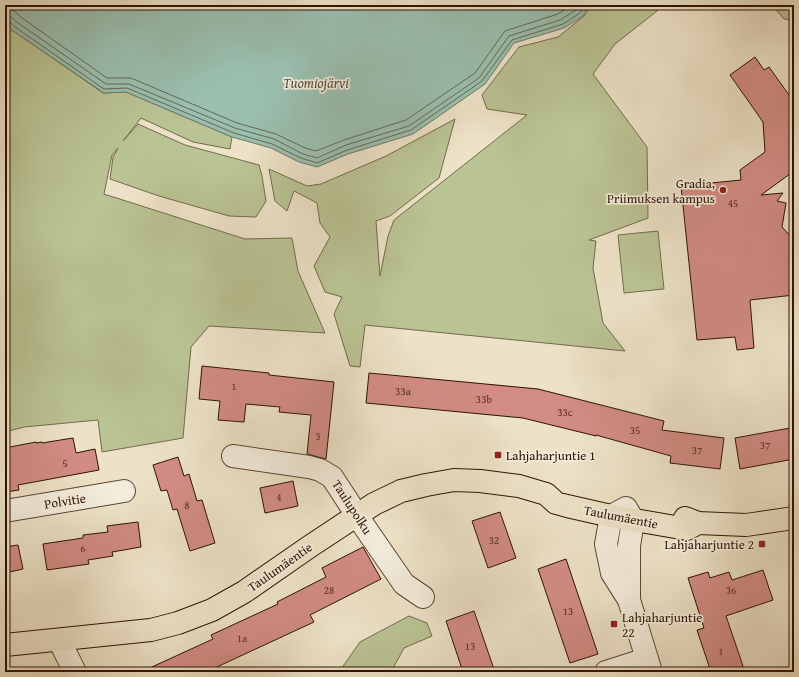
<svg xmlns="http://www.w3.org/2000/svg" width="799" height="677" viewBox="0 0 799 677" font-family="'Gentium Book Plus',serif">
<rect width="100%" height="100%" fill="#ede2c7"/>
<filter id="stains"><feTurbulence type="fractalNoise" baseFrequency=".005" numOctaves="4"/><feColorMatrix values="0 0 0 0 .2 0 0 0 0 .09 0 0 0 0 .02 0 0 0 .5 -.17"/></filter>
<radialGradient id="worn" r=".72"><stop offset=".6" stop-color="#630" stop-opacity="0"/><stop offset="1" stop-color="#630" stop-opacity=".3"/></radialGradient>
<g fill="#bac394" stroke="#746a4b">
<polygon points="591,5 662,5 657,11 615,44 593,74 647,147 648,218 589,240 596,241 593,268 603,323 625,351 365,325 360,367 350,366 334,314 342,297 325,292 314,266 330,237 320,223 317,203 294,191 287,211 275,201 269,169 307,186 321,184 386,156 455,119 439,178 390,216 376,221 380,276 388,236 394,220 527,115 487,109 482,95 519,47 558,37 585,15"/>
<polygon points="775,5 794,5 794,20 784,19 773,6"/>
<polygon points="12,30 103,93 126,92 232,137 230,149 193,142 141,118 123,141 138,124 185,145 259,165 262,176 266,201 256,217 229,216 159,196 110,179 113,157 118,148 112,155 104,194 245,239 292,238 298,271 325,333 209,326 191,347 183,438 102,452 98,420 24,427 5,432 5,35"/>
<polygon points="658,231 664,289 624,293 618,235"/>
<polygon points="409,616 427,623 432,636 404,648 391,672 339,672 360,642"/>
</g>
<polygon fill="#9abfaf" stroke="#6f7a6a" points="5,5 589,5 583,16 564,28 514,43 485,84 413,134 348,154 317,167 299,162 271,148 232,137 126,92 104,93 12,30 5,23"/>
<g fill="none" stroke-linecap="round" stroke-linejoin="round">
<g stroke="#646858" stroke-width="1">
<polyline points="5,9 14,11 22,18 107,78 131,78 237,123 276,134 305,148 316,151 344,140 406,120 475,73 505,31 558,14 572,5"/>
<polyline points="5,15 11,17 18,23 106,84 129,84 235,128 274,139 303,154 317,158 346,145 409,126 479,78 509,36 560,20 576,10 579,5"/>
<polyline points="5,20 9,21 15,27 104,89 127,88 234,133 272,144 301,158 317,163 347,150 411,130 482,81 512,40 563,24 580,13 585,5"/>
</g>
</g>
<g fill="#d28c84" stroke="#2f1202">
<polygon points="755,57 764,70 769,67 794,102 794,171 761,195 783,193 777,201 786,203 782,227 794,240 794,295 750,300 754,348 737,350 735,337 697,340 681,186 741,180 740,170 765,152 763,122 730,75"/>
<polygon points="202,366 269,373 269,375 334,382 326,459 307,454 311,415 279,412 280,407 246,404 244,422 218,420 220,401 199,399"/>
<polygon points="369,373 538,389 664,421 662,430 724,438 720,469 670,463 671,456 596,435 596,436 523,418 366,403"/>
<polygon points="790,428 794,451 794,459 740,469 735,438"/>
<polygon points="73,438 76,453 95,449 99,470 18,485 19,490 5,492 5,448 36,442 36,443 42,442 42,443"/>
<polygon points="178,457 184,476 189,474 197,501 202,500 215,543 190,551 177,509 173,510 167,490 161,491 153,465"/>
<polygon points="293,481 298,506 265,513 260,488"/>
<polygon points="500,512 516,558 488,568 472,521"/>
<polygon points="138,522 141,547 112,552 113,556 88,560 89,564 47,570 43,544 83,538 83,535 108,532 107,526"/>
<polygon points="18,545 23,569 5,573 5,547"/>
<polygon points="363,547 381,579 310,615 314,622 206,672 141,672 213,639 211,635 278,604 277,602 326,577 322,568"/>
<polygon points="566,559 598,654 570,663 538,569"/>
<polygon points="763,570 773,600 726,616 745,672 711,672 697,630 704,628 688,578 708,572 710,578 729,572 732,580"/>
<polygon points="474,611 495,672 463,672 446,621"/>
</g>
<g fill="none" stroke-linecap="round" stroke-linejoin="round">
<g stroke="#5e4633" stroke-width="24">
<g id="minor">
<polyline points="233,456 309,467 320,470 332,477 366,529 404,584 423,597"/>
<polyline points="5,511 124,491"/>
<polyline points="629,600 629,546 633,520 626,508 611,516 606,544 612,573 629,600 651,672"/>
<polyline points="59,640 75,672"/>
<polyline points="606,672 647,659"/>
</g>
</g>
<g stroke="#2f1202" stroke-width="24">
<g id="major">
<polyline points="685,518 698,523 746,525 794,518"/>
<polyline points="5,645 151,630 178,623 212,610 244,592 309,547 374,504 401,491 426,485 454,480 480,481 519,486 546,494 556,503 567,506 611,516 687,529 698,523"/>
</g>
</g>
<use href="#minor" stroke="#f3ecdb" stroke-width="22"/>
<use href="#major" stroke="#ede2c7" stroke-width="22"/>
</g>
<g fill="#8f2418" stroke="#f3ecdb" stroke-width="1.5">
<circle cx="723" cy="190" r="4"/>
<rect x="494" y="451" width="8" height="8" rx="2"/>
<rect x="758" y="540" width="8" height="8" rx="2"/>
<rect x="610" y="620" width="8" height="8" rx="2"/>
</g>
<g text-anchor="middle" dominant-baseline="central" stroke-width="3.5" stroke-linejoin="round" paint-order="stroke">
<g font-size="11" fill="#583022">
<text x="733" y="203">45</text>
<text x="234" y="386">1</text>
<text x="403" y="391">33a</text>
<text x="484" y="399">33b</text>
<text x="565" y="412">33c</text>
<text x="635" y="430">35</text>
<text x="318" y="436">3</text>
<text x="765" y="445">37</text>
<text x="697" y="450">37</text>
<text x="65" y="463">5</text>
<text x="279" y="497">4</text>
<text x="187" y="505">8</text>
<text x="494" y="540">32</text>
<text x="83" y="548">6</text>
<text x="329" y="590">28</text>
<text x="731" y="590">36</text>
<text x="568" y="611">13</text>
<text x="242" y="638">1a</text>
<text x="470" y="646">13</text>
<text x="721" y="651">1</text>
</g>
<g font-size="13" fill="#2f1202" stroke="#f3ecdb" text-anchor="end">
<text x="715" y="183">Gradia,<tspan x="715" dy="15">Priimuksen kampus</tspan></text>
<text x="506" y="455" text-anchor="start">Lahjaharjuntie 1</text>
<text x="754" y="544">Lahjaharjuntie 2</text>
<text x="622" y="617" text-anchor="start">Lahjaharjuntie<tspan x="622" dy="15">22</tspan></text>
</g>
<g font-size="13" fill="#2f1202" stroke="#f3ecdb">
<text transform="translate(65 501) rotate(-9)">Polvitie</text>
<text transform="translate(352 507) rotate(57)">Taulupolku</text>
<text transform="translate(621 517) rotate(11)">Taulumäentie</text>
<text transform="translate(280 567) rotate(-35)">Taulumäentie</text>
</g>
<g font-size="14" font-style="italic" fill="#544f3f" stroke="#f3ecdb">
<text x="316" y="83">Tuomiojärvi</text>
</g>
</g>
<rect width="799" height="677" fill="none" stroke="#ede2c7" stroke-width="20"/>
<rect x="6" y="6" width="787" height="665" fill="none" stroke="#2f1202" stroke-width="2"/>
<rect x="10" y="10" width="779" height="657" fill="none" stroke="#2f1202"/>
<rect width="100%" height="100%" filter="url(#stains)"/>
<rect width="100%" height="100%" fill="url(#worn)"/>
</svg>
